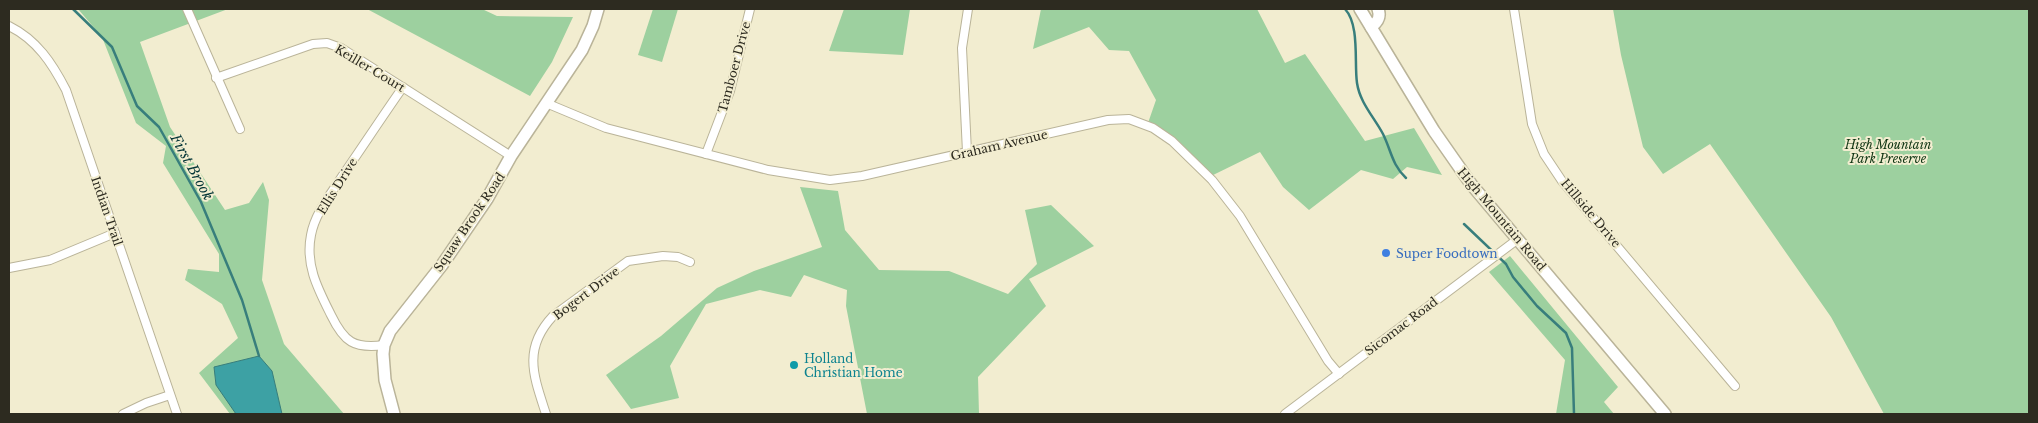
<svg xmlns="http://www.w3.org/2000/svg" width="2038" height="423" viewBox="0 0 2038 423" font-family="'Libre Baskerville',serif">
<rect width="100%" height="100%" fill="#f2edd0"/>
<g fill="#9dd09f">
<polygon points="78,9 228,9 140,42 170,127 225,210 249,203 263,182 269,200 262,280 284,344 344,414 230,414 199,373 238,338 222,304 185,280 188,269 219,272 219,254 163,163 166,146 136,123 102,37"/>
<polygon points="367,9 482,9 497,16 573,17 552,62 530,96"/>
<polygon points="653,9 678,9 662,62 638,55"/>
<polygon points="844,9 910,9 903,55 829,51"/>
<polygon points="1041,9 1257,9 1285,63 1305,54 1365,141 1414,128 1442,175 1407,167 1393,179 1361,170 1309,210 1283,187 1260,152 1207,178 1192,166 1148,123 1156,100 1129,51 1109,50 1089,27 1033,49"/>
<polygon points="1613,9 2029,9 2029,414 1884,414 1831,317 1710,144 1663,174 1643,147 1621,55"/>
<polygon points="800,187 838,191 845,230 879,270 949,271 1008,294 1037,264 1025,210 1051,205 1094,246 1029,279 1046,306 978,377 979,414 867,414 846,306 847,290 804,275 791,297 760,290 706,304 670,366 679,398 631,409 606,375 661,336 717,288 754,271 822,247"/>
<polygon points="1510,256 1618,387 1604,402 1614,414 1556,414 1565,360 1489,272"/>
</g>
<polygon fill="#3da1a4" stroke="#387e7c" points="259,356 272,371 282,414 236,414 216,385 214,367"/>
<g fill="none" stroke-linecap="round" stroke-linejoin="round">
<g stroke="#387e7c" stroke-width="2.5">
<polyline points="73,9 112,47 137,106 159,127 201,202 242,300 259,356"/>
<path d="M1345,9C1360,25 1354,63 1357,83C1360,103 1374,117 1383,134C1391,150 1392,165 1406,178"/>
<polyline points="1464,224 1506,264 1513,277 1537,306 1566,333 1572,348 1574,414"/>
</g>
<g stroke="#bab499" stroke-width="10">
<g id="street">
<polyline points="187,9 240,129"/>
<polyline points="1514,9 1532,124 1544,154 1562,181 1735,386"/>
<path d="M9,26C37,40 52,63 66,90L177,414"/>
<polyline points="216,78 313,44 327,43 341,48 511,156"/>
<polyline points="546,103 606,128 768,170 830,180 862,176 1108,120 1129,119 1153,128 1172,141 1212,180 1240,216 1328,361 1339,374"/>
<polyline points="967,152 962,48 968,9"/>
<polyline points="706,154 730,91 750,9"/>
<polyline points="9,268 50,260 115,233"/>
<path d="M384,345C354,349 344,342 331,315C318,289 305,265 311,235C315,213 331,194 343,175C363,146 382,117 403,87"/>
<polyline points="123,414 146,403 170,395"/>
<path d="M546,414C534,377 522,349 553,316L628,261L663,256L678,257L690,262"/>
<polyline points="1285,414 1518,239"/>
</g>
</g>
<g stroke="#bab499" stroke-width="14">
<g id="secondary">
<polyline points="1360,9 1434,131 1471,184 1665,414"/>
<path d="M1371,27C1378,22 1381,17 1378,9"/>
<polyline points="394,414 385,380 383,354 384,345 390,331 442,265 487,199 511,156 582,50 593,26 598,9"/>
</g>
</g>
<use href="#street" stroke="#fff" stroke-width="8"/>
<use href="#secondary" stroke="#fff" stroke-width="11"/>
</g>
<circle fill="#3f7fe0" stroke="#f2edd0" stroke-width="2" cx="1386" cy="253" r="5"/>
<circle fill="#0f9aa8" stroke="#f2edd0" stroke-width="2" cx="794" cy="365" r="5"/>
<g text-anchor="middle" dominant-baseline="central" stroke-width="4" stroke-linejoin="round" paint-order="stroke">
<g font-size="12" fill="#2d2b20" stroke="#f2edd0">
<text transform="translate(734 67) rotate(-75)">Tamboer Drive</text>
<text transform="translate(370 68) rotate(31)">Keiller Court</text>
<text transform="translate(999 145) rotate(-13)">Graham Avenue</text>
<text transform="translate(337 186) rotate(-58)">Ellis Drive</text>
<text transform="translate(107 211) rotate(71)">Indian Trail</text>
<text transform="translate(1591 213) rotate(50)">Hillside Drive</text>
<text transform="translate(1502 219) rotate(50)">High Mountain Road</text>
<text transform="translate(469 222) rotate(-56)">Squaw Brook Road</text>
<text transform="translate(586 293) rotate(-37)">Bogert Drive</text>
<text transform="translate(1401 326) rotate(-37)">Sicomac Road</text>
</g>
<g font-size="12" font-style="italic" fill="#103614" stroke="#f2edd0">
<text x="1888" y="144">High Mountain<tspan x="1888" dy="14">Park Preserve</tspan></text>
</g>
<g font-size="12" fill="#366cbe" stroke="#f2edd0" text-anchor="start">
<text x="1396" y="253">Super Foodtown</text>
</g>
<g font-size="12" fill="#0d838f" stroke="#f2edd0" text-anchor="start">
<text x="804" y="358">Holland<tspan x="804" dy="14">Christian Home</tspan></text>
</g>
<g font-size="14" font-style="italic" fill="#063738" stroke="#f2edd0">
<text transform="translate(192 167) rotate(61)">First Brook</text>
</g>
</g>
<rect width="2038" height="423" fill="none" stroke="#2d2b20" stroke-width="20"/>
</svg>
